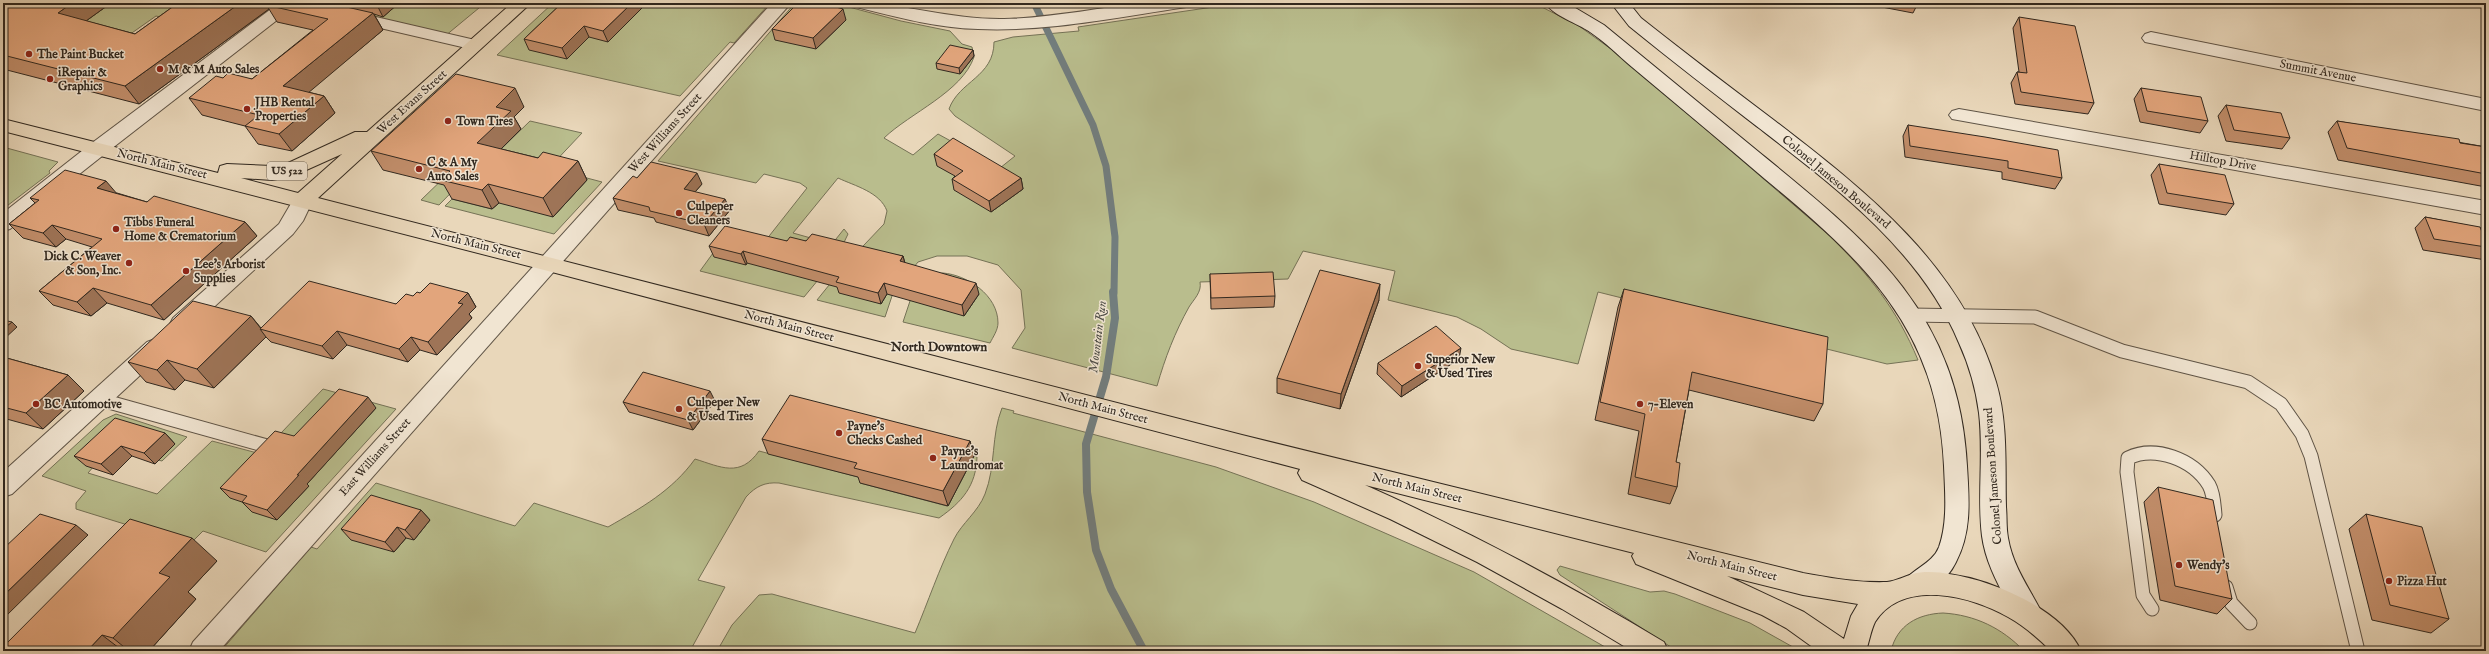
<svg xmlns="http://www.w3.org/2000/svg" width="2489" height="654" viewBox="0 0 2489 654" font-family="'IM FELL English',serif">
<rect width="100%" height="100%" fill="#e9d7ba"/>
<filter id="stains"><feTurbulence type="fractalNoise" baseFrequency=".005" numOctaves="4"/><feColorMatrix values="0 0 0 0 .2 0 0 0 0 .09 0 0 0 0 .02 0 0 0 .5 -.17"/></filter>
<radialGradient id="worn" r=".72"><stop offset=".6" stop-color="#630" stop-opacity="0"/><stop offset="1" stop-color="#630" stop-opacity=".3"/></radialGradient>
<g fill="#b9bd8d" stroke="#757256">
<polygon points="52,3 274,3 185,23 156,16 119,42"/>
<polygon points="302,3 485,3 439,41"/>
<polygon points="553,3 770,3 734,43 730,42 680,96 497,55"/>
<path d="M795,3H834L901,21L950,31L962,44L972,47L974,57C962,92 910,113 884,138L913,155L938,134L1000,168L1015,156L955,116L949,109C959,81 994,77 994,42L1013,37L1079,31L1078,27L1240,3H1534L1579,26L1618,54L1830,236C1869,275 1897,309 1918,360L1887,364L1598,292L1578,364L1511,349L1481,329L1457,317L1388,300L1395,271L1303,251L1288,279L1200,282C1202,292 1194,299 1189,307C1175,332 1165,358 1157,386L1012,348L1025,328L1021,290L998,265L967,256H937L918,262L893,293L885,317L817,300L846,264L884,224L887,211C880,192 855,186 838,178L793,233L832,244L844,229L848,234L837,257L804,297L700,271L724,238L766,240L807,188L800,183L764,174L756,183L658,161Z"/>
<polygon points="530,121 582,133 549,168 602,182 554,234 445,206 452,199 492,209 529,172 493,157"/>
<polygon points="3,147 58,162 49,171 50,173 3,209"/>
<polygon points="482,161 439,205 421,200 450,172"/>
<path d="M943,273C967,275 998,295 998,323C998,330 993,337 990,343L903,322L910,301L937,274Z"/>
<polygon points="323,389 396,409 266,552 203,531 194,540 176,540 76,509 76,503 86,491 42,476 103,420 116,414 187,437 162,461 158,460 175,444 126,429 88,473 157,494 212,441 261,454"/>
<path d="M1002,408L1014,411L1013,413L1216,467L1314,502L1474,572L1612,651H717L732,625L759,595L772,594L915,633C928,602 939,569 954,539C962,523 978,512 985,494C996,466 991,435 1002,408Z"/>
<path d="M759,451L862,478L860,483L947,506L974,456L977,457C976,486 962,502 939,518L779,483C765,482 756,486 746,497L698,580L725,587L690,651H221L311,547L317,549L376,483L515,526L534,503L608,527C641,508 672,491 695,459C721,467 740,478 759,451Z"/>
<polygon points="1560,566 1650,592 1664,591 1675,594 1750,623 1800,651 1677,651 1560,575 1557,570"/>
<path d="M1943,613C1975,615 2002,628 2024,651H1891C1897,625 1918,614 1943,613Z"/>
</g>
<g fill="none" stroke-linecap="round" stroke-linejoin="round">
<polyline stroke="#727d7d" stroke-width="7" points="1034,3 1093,125 1106,166 1115,237 1114,293"/>
<polyline stroke="#727d7d" stroke-width="8" points="1113,292 1115,318 1106,377 1086,444 1087,492 1096,550 1111,589 1144,651"/>
<g stroke="#5f5446" stroke-width="12">
<polyline id="service-far1" points="363,19 475,45"/>
</g>
<g stroke="#5f5446" stroke-width="15">
<g id="service">
<polyline points="1911,315 2035,317 2122,351 2248,382 2281,404 2302,434 2311,456 2358,651"/>
<polyline points="98,399 267,446"/>
<polyline points="2226,587 2231,603 2250,623"/>
<path d="M2152,609L2143,595L2127,472L2128,458C2155,445 2193,459 2209,485C2214,494 2214,505 2215,515"/>
</g>
</g>
<g stroke="#5f5446" stroke-width="2">
<g id="minor">
<polygon points="279,3 299,3 106,153 99,155 92,153 89,148 92,143"/>
<polygon points="772,3 791,3 219,651 189,651 193,642"/>
<polygon points="2151,32 2486,99 2486,111 2145,42 2142,38 2145,34"/>
<polygon points="1959,109 2486,201 2486,215 1952,119 1949,115 1952,111"/>
<polygon points="303,193 310,195 313,200 303,221 293,234 189,330 181,332 173,330 170,324 173,318 279,224 296,195"/>
<polygon points="155,339 163,342 166,348 163,354 12,494 3,497 3,472 147,342"/>
</g>
</g>
<g stroke="#5f5446" stroke-width="2">
<g id="tertiary">
<path d="M853,3C905,3 951,20 1004,19C1051,18 1097,8 1143,3C1158,2 1174,3 1189,3L1186,7L1180,8C1113,18 1046,32 978,29C937,28 896,17 856,7Z"/>
<polygon points="99,141 106,143 109,148 106,153 10,229 3,231 3,213 92,143"/>
</g>
</g>
<g stroke="#31281f" stroke-width="2">
<g id="secondary">
<path d="M1545,3H1567L1604,25C1656,68 1708,110 1760,153C1869,242 1959,313 1967,466C1969,500 1972,531 1956,562C1948,579 1925,600 1906,593L1902,585C1910,569 1932,565 1939,547C1948,522 1945,492 1944,466C1938,329 1864,261 1765,179C1721,141 1676,104 1632,67C1618,55 1605,42 1590,32C1577,23 1554,16 1545,3Z"/>
<path d="M1611,3H1629L1641,18C1685,53 1730,87 1775,121C1866,191 1962,266 1996,382C2008,422 2005,465 2006,507C2007,517 2006,528 2008,538C2013,568 2031,590 2044,617L2040,625L2031,629C2018,624 2013,612 2007,601C1996,581 1985,559 1982,536C1977,496 1984,454 1979,413C1976,389 1969,365 1959,343C1921,251 1835,187 1759,128C1715,94 1672,61 1629,26Z"/>
</g>
</g>
<g stroke="#31281f" stroke-width="2">
<path id="primary" d="M512,3H531L318,198L1242,435L1803,573C1831,578 1858,583 1887,582C1896,581 1905,576 1913,574C1923,571 1939,572 1949,574C1992,580 2062,609 2081,651H2051C2038,638 2024,626 2008,617C1972,596 1903,578 1875,622C1871,630 1869,642 1866,651H1818L1786,628L1762,615L1636,564L1632,556L1634,553L1365,485C1468,531 1568,584 1664,642L1668,651H1632L1562,609L1477,562L1390,519L1302,480L1298,473L1300,469L548,271L3,131V119L218,173L220,166L227,164L272,166L288,163L355,132H367ZM342,154L298,193L241,178L272,180L293,176ZM1727,576L1803,595L1858,604L1851,616L1844,639L1804,612Z"/>
</g>
<use href="#service-far1" stroke="#f1e5d2" stroke-width="10"/>
<use href="#service" stroke="#f1e5d2" stroke-width="13"/>
<use href="#minor" fill="#f1e5d2" fill-rule="evenodd"/>
<use href="#tertiary" fill="#f1e5d2" fill-rule="evenodd"/>
<use href="#secondary" fill="#f1e5d2" fill-rule="evenodd"/>
<use href="#primary" fill="#e9d7ba" fill-rule="evenodd"/>
</g>
<g fill="#c28e6b" stroke="#31281f">
<polygon points="3,3 111,3 86,21 135,34 178,3 399,3 383,17 374,14 383,30 308,92 324,96 335,113 292,151 258,144 245,126 202,115 189,98 223,78 252,79 313,30 277,22 269,9 139,104 3,69"/>
<polygon points="562,3 647,3 608,42 589,37 567,59 529,50 524,39"/>
<polygon points="1861,3 1918,3 1913,13"/>
<polygon points="2484,3 2486,3 2486,6 2485,6"/>
<polygon points="2019,17 2094,103 2088,114 2015,104 2011,83 2017,72 2019,72 2013,28"/>
<polygon points="846,20 816,49 775,40 772,29"/>
<polygon points="973,50 974,56 960,74 937,69 936,63"/>
<polygon points="2141,88 2208,121 2200,133 2140,122 2134,99"/>
<polygon points="2226,105 2290,138 2282,149 2226,141 2218,116"/>
<polygon points="524,107 514,117 521,129 501,149 538,158 578,161 587,180 553,217 499,203 492,209 452,199 444,185 383,170 371,151"/>
<polygon points="2337,121 2486,147 2486,187 2338,160 2328,132"/>
<polygon points="1908,125 2062,178 2055,189 2002,179 2002,172 1905,157 1903,136"/>
<polygon points="934,154 1021,178 1023,189 991,212 954,190 952,179 955,176 937,166"/>
<polygon points="2159,164 2234,204 2226,215 2159,204 2151,175"/>
<polygon points="637,178 702,184 695,192 730,210 709,236 656,222 654,218 618,210 613,198"/>
<polygon points="117,193 147,202 245,222 257,236 164,320 107,303 91,316 53,305 39,291 92,247 66,239 56,247 23,238 9,224 35,203 30,198"/>
<polygon points="2425,217 2481,228 2484,225 2486,226 2486,260 2423,250 2415,228"/>
<polygon points="787,241 806,241 903,256 905,263 979,294 964,316 887,294 881,304 839,293 837,287 747,263 746,265 714,257 709,246"/>
<polygon points="1210,274 1275,296 1274,307 1211,309"/>
<polygon points="1624,289 1823,404 1814,421 1689,390 1676,462 1677,487 1670,504 1628,494 1639,431 1595,420 1618,307"/>
<polygon points="420,293 468,293 476,307 469,314 472,318 437,355 420,350 408,362 347,345 333,359 271,342 266,337 214,388 185,380 175,390 146,382 128,362 251,316 261,328 396,304"/>
<polygon points="1379,300 1340,409 1277,393 1277,378"/>
<polygon points="3,357 68,375 84,391 43,429 3,418"/>
<polygon points="1459,359 1401,397 1377,374 1378,363"/>
<polygon points="715,401 693,430 629,412 623,402"/>
<polygon points="376,408 307,484 309,486 277,520 252,512 242,502 230,498 220,488 294,436"/>
<polygon points="165,433 175,444 155,464 132,456 113,475 86,466 74,456"/>
<polygon points="762,439 970,441 974,456 948,506 860,483 858,477 768,454"/>
<polygon points="2158,487 2232,599 2217,614 2160,600 2144,502"/>
<polygon points="421,510 430,520 414,540 406,538 394,552 351,540 341,529"/>
<polygon points="2366,514 2449,619 2431,633 2372,620 2349,529"/>
<polygon points="217,561 188,592 196,599 149,651 3,651"/>
</g>
<g fill="#9e7457" stroke="#31281f">
<polygon points="72,3 111,3 72,31 58,13"/>
<polygon points="240,3 276,3 266,5 269,9 139,104 125,86"/>
<polygon points="380,3 399,3 383,17 377,5"/>
<polygon points="632,3 647,3 608,42 603,31"/>
<polygon points="843,9 846,20 816,49 813,38"/>
<polygon points="373,13 383,30 295,104 283,86"/>
<polygon points="584,26 589,37 567,59 562,48"/>
<polygon points="973,50 974,56 960,74 959,68"/>
<polygon points="515,88 524,107 514,117 521,129 488,162 477,143 496,107"/>
<polygon points="324,96 335,113 292,151 279,134"/>
<polygon points="578,161 587,180 553,217 543,198"/>
<polygon points="697,173 702,184 688,200 684,189"/>
<polygon points="1021,178 1023,189 991,212 989,201"/>
<polygon points="106,181 118,195 97,188"/>
<polygon points="488,184 499,203 492,209 482,190"/>
<polygon points="725,199 730,210 709,236 704,224"/>
<polygon points="245,222 257,236 164,320 151,305"/>
<polygon points="52,225 66,239 56,247 43,233"/>
<polygon points="743,251 747,263 746,265 741,254"/>
<polygon points="903,256 906,268 900,261"/>
<polygon points="884,283 887,294 881,304 878,293"/>
<polygon points="976,283 979,294 964,316 962,305"/>
<polygon points="1380,284 1379,300 1340,409 1341,394"/>
<polygon points="93,288 107,303 91,316 77,302"/>
<polygon points="468,293 476,307 469,314 472,318 437,355 428,342 458,303"/>
<polygon points="251,316 262,330 260,329 266,337 214,388 197,369"/>
<polygon points="12,322 17,327 3,340 3,329"/>
<polygon points="337,331 347,345 333,359 322,346"/>
<polygon points="411,337 420,350 408,362 399,349"/>
<polygon points="1461,348 1459,359 1401,397 1402,386"/>
<polygon points="167,360 185,380 175,390 157,370"/>
<polygon points="68,375 84,391 43,429 26,413"/>
<polygon points="710,391 715,401 693,430 688,420"/>
<polygon points="368,397 376,408 307,484 309,486 277,520 267,510 297,475"/>
<polygon points="165,433 175,444 155,464 144,453"/>
<polygon points="970,441 974,456 948,506 943,491"/>
<polygon points="121,446 132,456 113,475 101,464"/>
<polygon points="421,510 430,520 414,540 405,530"/>
<polygon points="76,525 88,535 3,619 3,596"/>
<polygon points="397,527 406,538 394,552 385,542"/>
<polygon points="192,538 217,561 188,592 196,599 149,651 129,651 113,638 159,573"/>
<polygon points="102,635 123,651 87,651"/>
</g>
<g fill="#e2a57c" stroke="#31281f">
<polygon points="7,3 72,3 58,13 135,34 178,3 240,3 125,86 3,55 3,6"/>
<polygon points="268,3 329,3 373,13 283,86 324,96 279,134 245,126 259,115 189,98 216,76 223,78 228,73 252,79 328,19 266,5"/>
<polygon points="366,3 380,3 377,5"/>
<polygon points="562,3 632,3 603,31 584,26 562,48 524,39"/>
<polygon points="798,3 822,3 843,9 813,38 772,29"/>
<polygon points="2019,17 2075,26 2094,103 2021,92 2017,72 2027,73"/>
<polygon points="950,45 973,50 959,68 936,63"/>
<polygon points="456,74 515,88 496,107 511,111 477,143 538,158 543,152 578,161 543,198 488,184 482,190 441,180 450,171 371,151"/>
<polygon points="2141,88 2201,97 2208,121 2147,111"/>
<polygon points="2226,105 2281,113 2290,138 2234,130"/>
<polygon points="2337,121 2459,139 2460,143 2486,147 2486,174 2347,148"/>
<polygon points="1908,125 1985,137 2058,150 2062,178 2008,168 2008,161 1910,146"/>
<polygon points="953,138 1021,178 989,201 952,179 963,171 934,154"/>
<polygon points="651,162 697,173 684,189 725,199 704,224 650,211 649,207 613,198 633,176 637,178"/>
<polygon points="2159,164 2225,175 2234,204 2167,193"/>
<polygon points="65,170 106,181 97,188 147,202 154,196 245,222 151,305 93,288 77,302 39,291 102,239 52,225 43,233 9,224 39,200 30,198"/>
<polygon points="2425,217 2480,227 2482,232 2484,225 2486,226 2486,247 2434,239"/>
<polygon points="725,226 787,241 790,237 806,241 812,234 903,256 900,261 976,283 962,305 884,283 878,293 836,282 839,277 743,251 741,254 709,246"/>
<polygon points="1320,270 1380,284 1341,394 1277,378"/>
<polygon points="1273,272 1275,296 1211,298 1210,274"/>
<polygon points="309,281 396,304 406,294 413,296 417,292 420,293 430,283 468,293 458,303 463,304 428,342 411,337 399,349 337,331 322,346 260,329"/>
<polygon points="1624,289 1828,337 1823,404 1692,372 1676,462 1680,463 1677,487 1635,477 1645,414 1600,402"/>
<polygon points="193,301 251,316 197,369 167,360 157,370 128,362"/>
<polygon points="3,320 12,322 3,329"/>
<polygon points="1436,326 1461,348 1402,386 1378,363"/>
<polygon points="3,357 68,375 26,413 3,407"/>
<polygon points="643,372 710,391 688,420 623,402"/>
<polygon points="339,389 368,397 297,475 299,475 267,510 242,502 247,496 220,488 275,431 294,436"/>
<polygon points="790,395 970,441 943,491 854,468 857,463 762,439"/>
<polygon points="115,418 165,433 144,453 121,446 101,464 74,456"/>
<polygon points="2158,487 2213,500 2232,599 2175,586"/>
<polygon points="371,495 421,510 405,530 397,527 385,542 341,529"/>
<polygon points="40,514 76,525 3,596 3,549"/>
<polygon points="2366,514 2422,527 2449,619 2390,605"/>
<polygon points="130,519 192,538 159,573 170,577 113,638 102,635 87,651 3,651 3,647"/>
</g>
<g fill="#8f2418" stroke="#f1e5d2" stroke-width="1.5">
<circle cx="29" cy="54" r="4"/>
<circle cx="160" cy="69" r="4"/>
<circle cx="50" cy="79" r="4"/>
<circle cx="247" cy="109" r="4"/>
<circle cx="448" cy="121" r="4"/>
<circle cx="419" cy="169" r="4"/>
<circle cx="679" cy="213" r="4"/>
<circle cx="116" cy="229" r="4"/>
<circle cx="129" cy="263" r="4"/>
<circle cx="186" cy="271" r="4"/>
<circle cx="1418" cy="366" r="4"/>
<circle cx="36" cy="404" r="4"/>
<circle cx="1640" cy="404" r="4"/>
<circle cx="679" cy="409" r="4"/>
<circle cx="839" cy="433" r="4"/>
<circle cx="933" cy="458" r="4"/>
<circle cx="2179" cy="565" r="4"/>
<circle cx="2389" cy="581" r="4"/>
</g>
<g text-anchor="middle" dominant-baseline="central" stroke-width="3" stroke-linejoin="round" paint-order="stroke">
<rect fill="#f1e5d2" stroke="#6b6155" stroke-width="1" x="267" y="162" width="40" height="18" rx="3"/>
<g font-size="11" font-weight="bold" fill="#31281f">
<text x="287" y="171">US 522</text>
</g>
<g font-size="12" font-weight="bold" fill="#31281f" stroke="#f1e5d2" text-anchor="start">
<text x="37" y="54">The Paint Bucket</text>
<text x="168" y="69">M &amp; M Auto Sales</text>
<text x="58" y="72">iRepair &amp;<tspan x="58" dy="14">Graphics</tspan></text>
<text x="255" y="102">JHB Rental<tspan x="255" dy="14">Properties</tspan></text>
<text x="456" y="121">Town Tires</text>
<text x="427" y="162">C &amp; A My<tspan x="427" dy="14">Auto Sales</tspan></text>
<text x="687" y="206">Culpeper<tspan x="687" dy="14">Cleaners</tspan></text>
<text x="124" y="222">Tibbs Funeral<tspan x="124" dy="14">Home &amp; Crematorium</tspan></text>
<text x="121" y="256" text-anchor="end">Dick C. Weaver<tspan x="121" dy="14">&amp; Son, Inc.</tspan></text>
<text x="194" y="264">Lee's Arborist<tspan x="194" dy="14">Supplies</tspan></text>
<text x="1426" y="359">Superior New<tspan x="1426" dy="14">&amp; Used Tires</tspan></text>
<text x="687" y="402">Culpeper New<tspan x="687" dy="14">&amp; Used Tires</tspan></text>
<text x="44" y="404">BC Automotive</text>
<text x="1648" y="404">7-Eleven</text>
<text x="847" y="426">Payne's<tspan x="847" dy="14">Checks Cashed</tspan></text>
<text x="941" y="451">Payne's<tspan x="941" dy="14">Laundromat</tspan></text>
<text x="2187" y="565">Wendy's</text>
<text x="2397" y="581">Pizza Hut</text>
</g>
<g font-size="12" fill="#31281f" stroke="#f1e5d2">
<text transform="translate(2318 71) rotate(11)">Summit Avenue</text>
<text transform="translate(412 102) rotate(-42)">West Evans Street</text>
<text transform="translate(665 133) rotate(-48)">West Williams Street</text>
<text transform="translate(2223 161) rotate(10)">Hilltop Drive</text>
<text transform="translate(162 164) rotate(14)">North Main Street</text>
<text transform="translate(1836 182) rotate(40)">Colonel Jameson Boulevard</text>
<text transform="translate(476 244) rotate(14)">North Main Street</text>
<text transform="translate(789 326) rotate(15)">North Main Street</text>
<text transform="translate(1103 408) rotate(15)">North Main Street</text>
<text transform="translate(375 457) rotate(-48)">East Williams Street</text>
<text transform="translate(1993 476) rotate(-94)">Colonel Jameson Boulevard</text>
<text transform="translate(1417 488) rotate(14)">North Main Street</text>
<text transform="translate(1732 566) rotate(14)">North Main Street</text>
</g>
<g font-size="13" font-style="italic" fill="#4c4c46" stroke="#f1e5d2">
<text transform="translate(1098 337) rotate(-83)">Mountain Run</text>
</g>
<g font-size="13" font-weight="bold" fill="#31281f" stroke="#f1e5d2">
<text x="939" y="347">North Downtown</text>
</g>
</g>
<rect width="2489" height="654" fill="none" stroke="#e9d7ba" stroke-width="16"/>
<rect x="4" y="4" width="2481" height="646" fill="none" stroke="#31281f" stroke-width="2"/>
<rect x="8" y="8" width="2473" height="638" fill="none" stroke="#31281f"/>
<rect width="100%" height="100%" filter="url(#stains)"/>
<rect width="100%" height="100%" fill="url(#worn)"/>
</svg>
